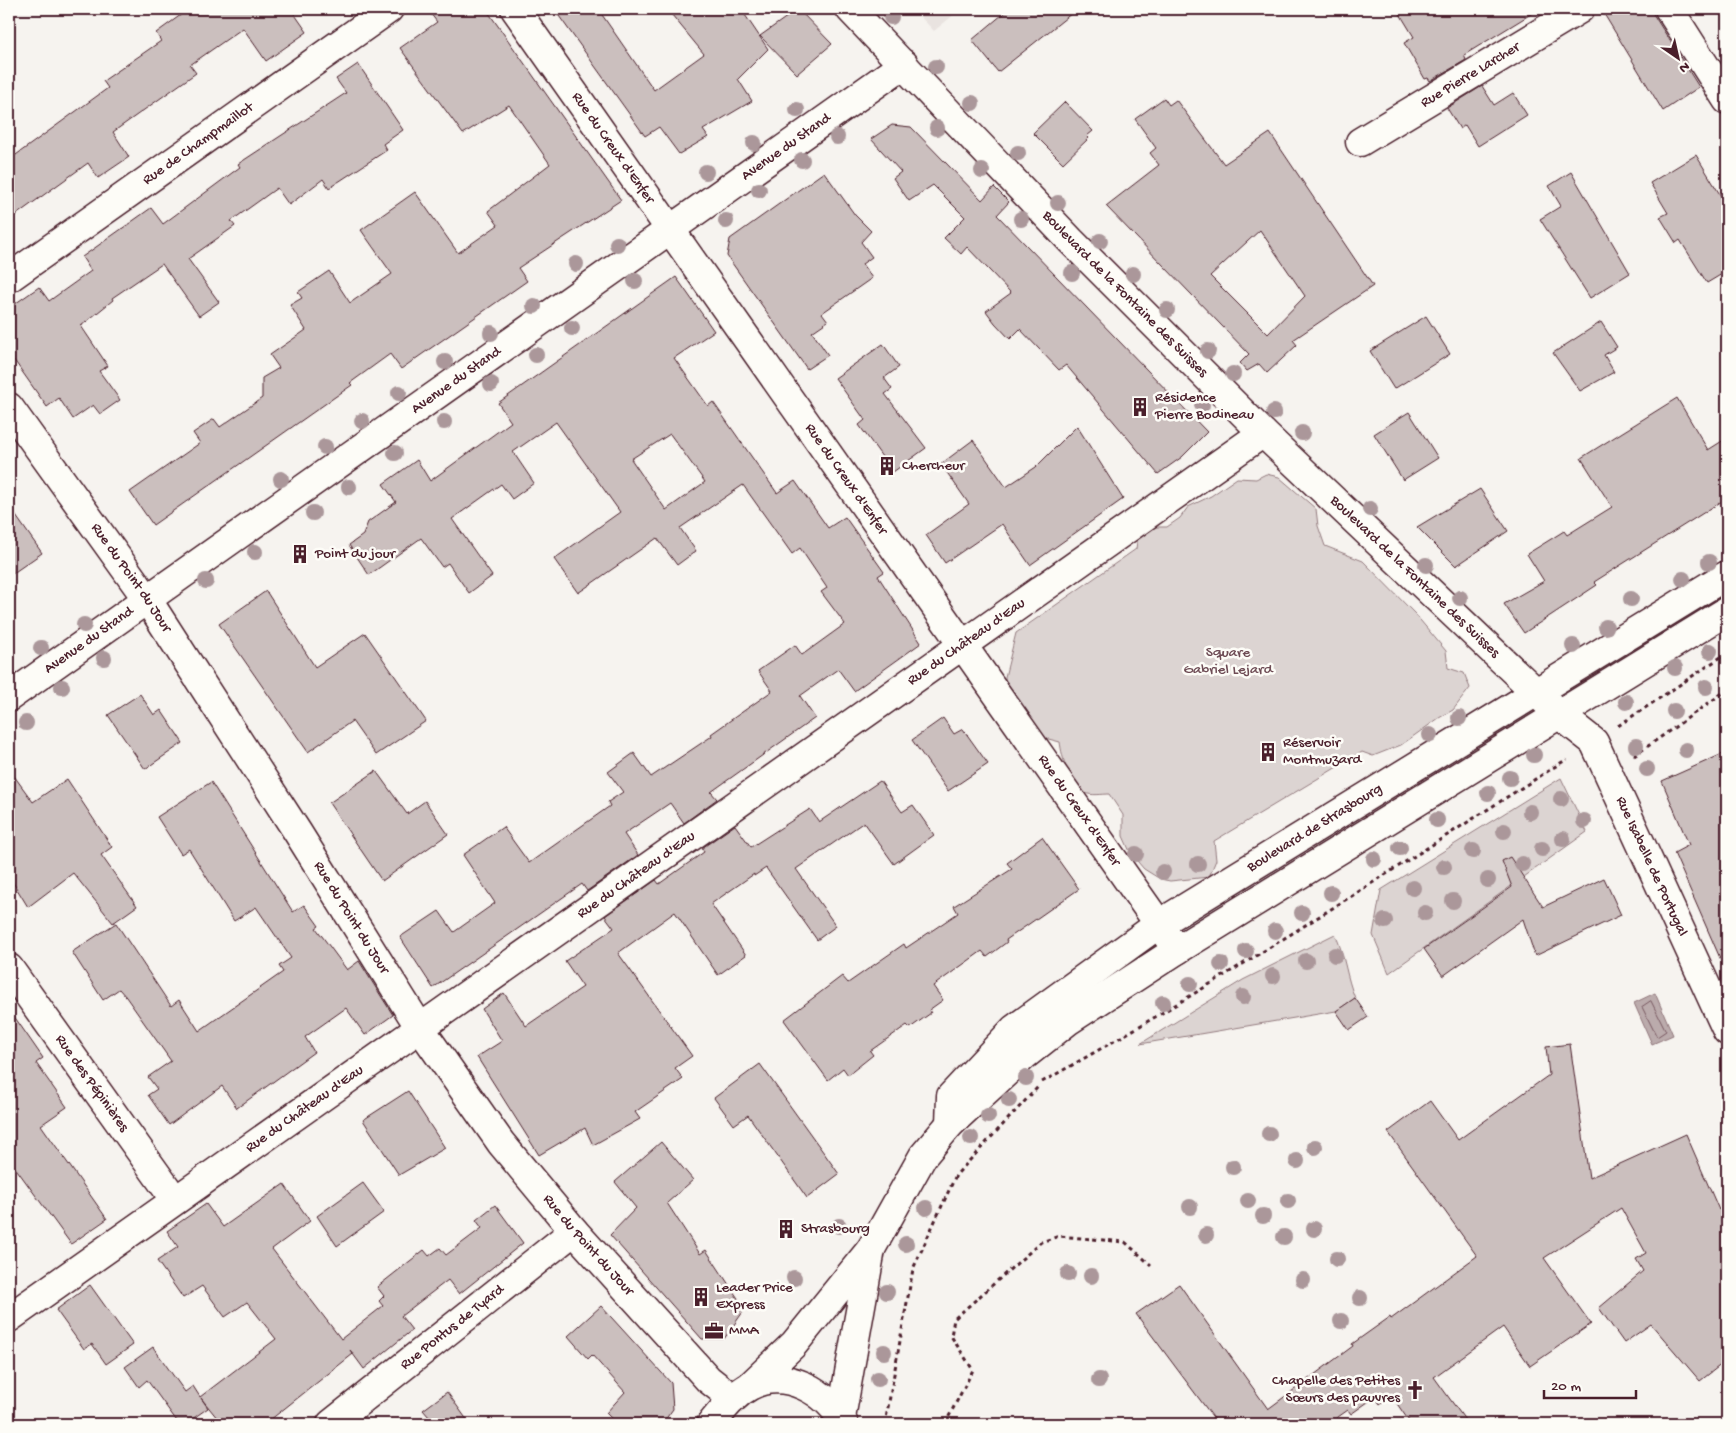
<svg xmlns="http://www.w3.org/2000/svg" width="1736" height="1433" viewBox="0 0 1736 1433" font-family="'Gochi Hand',sans-serif">
<rect width="100%" height="100%" fill="#f6f3ef"/>
<filter id="ink" filterUnits="userSpaceOnUse"><feTurbulence type="fractalNoise" baseFrequency=".02" numOctaves="2"/><feDisplacementMap in="SourceGraphic" scale="10" xChannelSelector="R" yChannelSelector="G"/><feConvolveMatrix kernelMatrix="1 2 1 2 8 2 1 2 1" color-interpolation-filters="sRGB"/></filter>
<g filter="url(#ink)">
<polygon fill="#e9e3e0" points="913,9 961,9 934,31"/>
<g fill="#dcd4d2" stroke="#937a7e">
<path d="M1266,474L1279,477L1316,509L1318,526L1325,546L1363,561L1415,614L1446,651L1448,668L1464,673L1470,688L1453,710L1439,718L1401,745L1373,756L1362,752L1214,841L1216,860L1209,877L1170,881L1160,879L1144,869L1131,854L1123,836V815L1109,794C1102,794 1092,796 1085,793C1069,786 1062,757 1060,742L1041,737L1007,698L1005,677L1016,633L1136,549L1138,534L1154,527H1167L1180,518L1188,507L1211,496L1237,478L1256,479Z"/>
<polygon points="1561,778 1587,832 1389,973 1373,935 1381,890"/>
<path d="M1335,934C1345,955 1346,977 1355,998L1336,1011L1140,1044L1243,980Z"/>
</g>
<polygon fill="#bbabac" stroke="#8e7378" points="1655,993 1673,1035 1652,1044 1634,1003"/>
<g fill="none" stroke-linecap="round" stroke-linejoin="round">
<polygon stroke="#77575f" stroke-width="1" points="1651,1001 1666,1031 1657,1037 1642,1007"/>
</g>
<g fill="#cbbfbe" stroke="#4a1f2b" fill-rule="evenodd">
<polygon points="189,9 291,9 307,32 266,61 243,28 190,65 196,73 113,132 129,157 98,178 88,163 9,220 9,160 108,88 103,81 161,41 156,33"/>
<polygon points="427,9 486,9 621,200 518,268 527,281 401,369 390,354 350,383 352,385 153,525 130,492 200,443 193,433 214,419 220,427 262,398 262,378 279,368 270,355 306,330 290,305 302,298 298,292 329,271 350,303 392,274 361,230 415,192 458,253 498,225 488,211 550,164 509,105 463,134 400,48 437,22"/>
<polygon points="554,9 598,9 654,90 704,54 667,9 741,9 768,49 738,79 752,101 703,130 708,137 679,154 659,127 645,136"/>
<polygon points="798,9 832,44 797,74 760,36"/>
<polygon points="1009,9 1077,9 998,72 972,40"/>
<polygon points="1397,9 1539,9 1464,55 1466,60 1430,81 1428,78 1425,79 1404,43 1414,37"/>
<polygon points="1601,9 1650,9 1699,87 1663,111"/>
<polygon points="358,64 403,130 383,144 387,150 329,188 323,179 289,205 277,188 231,221 235,226 188,259 219,302 199,316 162,264 112,298 113,300 81,326 108,366 99,371 120,400 100,414 93,405 73,419 59,398 47,407 9,353 9,308 39,287 49,301 91,271 82,257 151,208 163,224 240,167 238,164 346,93 336,79"/>
<polygon points="1482,86 1494,105 1513,93 1527,115 1478,146 1465,125 1460,129 1447,108"/>
<path d="M1164,98L1169,105L1176,100L1224,164L1270,133L1373,286L1293,340L1297,345L1267,373L1259,364L1247,371L1240,363L1249,354L1106,206L1159,165L1150,153L1156,148L1135,119ZM1260,230L1305,296L1268,334L1210,276Z"/>
<polygon points="1065,102 1093,131 1087,136 1089,138 1063,163 1033,133"/>
<polygon points="892,125 911,127 982,200 994,187 1009,202 997,215 1207,432 1182,457 1158,474 1066,365 1059,370 1020,329 1010,339 995,323 986,311 1011,293 967,247 961,254 944,238 965,217 933,185 909,201 893,178 901,172 871,139"/>
<polygon points="1696,155 1727,206 1727,271 1707,283 1680,240 1676,243 1660,217 1668,213 1650,183"/>
<polygon points="824,172 855,215 871,231 861,242 872,257 862,264 872,278 822,313 828,321 812,332 828,355 807,369 727,256 730,239"/>
<polygon points="1571,172 1630,273 1590,298 1540,219 1561,206 1549,186"/>
<path d="M676,277L714,331L674,358L708,406L713,402L777,493L795,481L828,528L845,517L884,572L878,576L921,643L854,691L838,669L800,696L815,718L711,792L717,799L684,823L670,803L624,834L638,855L587,891L582,884L433,988L400,937L439,911L454,932L495,903L463,855L503,827L529,863L610,806L608,802L623,792L608,772L634,753L651,777L712,736L711,734L772,691L758,671L795,645L802,655L845,624L821,592L827,588L800,548L792,554L743,485L680,528L696,551L677,565L657,538L578,593L554,559L620,512L556,422L513,452L534,483L512,499L501,484L452,519L492,576L469,593L448,563L442,567L421,538L369,575L349,545L363,535L368,522L396,502L383,484L417,460L430,481L511,422L498,403ZM670,434L705,482L666,510L631,459Z"/>
<polygon points="1426,316 1450,354 1394,389 1370,351"/>
<polygon points="1601,322 1617,347 1604,355 1614,372 1580,391 1553,353"/>
<polygon points="883,344 899,367 884,378 892,389 885,394 926,448 893,472 859,425 865,420 835,378"/>
<polygon points="1677,398 1708,450 1727,438 1727,498 1594,582 1597,585 1524,633 1504,604 1544,581 1527,554 1564,531 1567,535 1612,507 1581,458"/>
<polygon points="1409,412 1438,458 1403,480 1374,434"/>
<polygon points="1077,426 1123,499 1030,565 1002,524 945,563 926,535 969,504 941,464 973,440 1006,487 1036,467"/>
<polygon points="1480,489 1508,531 1456,566 1417,527"/>
<polygon points="9,506 42,553 9,576"/>
<polygon points="266,591 315,667 365,633 426,721 376,755 352,721 308,752 219,624"/>
<polygon points="140,694 154,715 161,710 183,743 145,769 108,715"/>
<polygon points="943,718 954,734 963,729 988,764 948,791 912,740"/>
<polygon points="1727,752 1727,974 1674,853 1689,845 1662,781"/>
<polygon points="9,769 33,802 67,779 112,847 101,855 137,906 113,923 73,873 28,907 9,876"/>
<polygon points="376,771 407,814 425,801 448,834 382,881 329,803"/>
<polygon points="880,781 902,812 913,805 934,835 894,864 864,822 796,869 836,926 817,940 766,868 754,876 754,874 711,904 746,955 718,975 675,912 618,953 692,1056 675,1068 683,1079 635,1112 640,1119 593,1145 585,1128 539,1155 477,1057 502,1041 482,1009 504,993 526,1026 583,987 565,961 614,928 605,916 656,880 659,884 704,852 702,848 735,825 751,847 810,809 819,822"/>
<polygon points="211,782 293,912 304,905 319,926 316,928 347,970 359,961 393,1015 365,1035 346,1008 305,1037 314,1052 237,1108 222,1086 169,1125 148,1095 157,1089 148,1077 171,1061 126,997 119,989 103,1000 72,952 116,923 171,1006 179,1000 199,1031 283,972 279,966 291,958 256,907 234,921 189,849 181,854 157,817"/>
<polygon points="1042,837 1079,889 1006,940 1007,942 987,957 982,951 933,986 943,1000 929,1010 931,1013 910,1028 907,1025 870,1051 873,1055 848,1075 843,1068 828,1080 784,1020 842,976 848,983 904,944 906,948 958,913 954,906 1012,869 1007,863"/>
<polygon points="1510,857 1543,907 1604,878 1621,915 1535,956 1523,919 1443,976 1424,949 1512,887 1502,861"/>
<polygon points="1355,998 1368,1017 1349,1030 1336,1011"/>
<polygon points="9,1009 43,1058 36,1063 67,1107 41,1125 107,1219 71,1244 9,1159"/>
<polygon points="1570,1044 1589,1178 1686,1134 1719,1210 1727,1205 1727,1360 1700,1381 1651,1324 1624,1343 1599,1308 1643,1271 1636,1259 1646,1253 1621,1208 1544,1258 1591,1324 1530,1366 1503,1327 1434,1377 1468,1424 1411,1424 1391,1395 1380,1404 1375,1397 1351,1414 1348,1410 1328,1424 1218,1424 1136,1314 1179,1284 1268,1409 1353,1346 1352,1344 1390,1317 1391,1319 1477,1256 1388,1132 1430,1101 1458,1140 1549,1075 1546,1047"/>
<polygon points="760,1064 839,1174 807,1198 748,1115 734,1125 714,1098"/>
<polygon points="408,1091 445,1148 399,1175 363,1120"/>
<polygon points="661,1142 693,1180 667,1203 700,1254 706,1250 745,1309 724,1339 702,1339 610,1235 636,1208 615,1182"/>
<polygon points="363,1183 384,1212 337,1246 317,1216"/>
<polygon points="284,1184 310,1221 272,1249 341,1339 383,1306 379,1301 384,1296 377,1287 424,1250 429,1256 440,1248 446,1255 482,1228 476,1220 495,1205 523,1243 459,1294 448,1280 401,1316 412,1330 364,1369 350,1350 353,1354 265,1424 222,1424 201,1398 208,1408 185,1424 179,1424 147,1380 139,1387 125,1367 153,1347 185,1392 193,1386 200,1397 276,1339 247,1302 225,1317 202,1286 183,1298 157,1261 178,1247 167,1231 206,1204 223,1227"/>
<polygon points="90,1285 133,1345 106,1364 92,1344 84,1349 56,1310"/>
<polygon points="601,1306 671,1383 673,1409 662,1424 617,1424 606,1413 625,1392 592,1355 588,1359 568,1336"/>
<polygon points="447,1392 470,1424 435,1424 423,1410"/>
</g>
<g fill="none" stroke-linecap="round" stroke-linejoin="round">
<g stroke="#4a1f2b" stroke-width="31">
<g id="street">
<path id="s1" d="M515,9L1177,950"/>
<path id="s2" d="M850,9L1071,241L1263,433L1561,716L1594,742L1727,1031"/>
<polyline points="1669,9 1727,100"/>
<path id="s3" d="M1360,142L1580,9"/>
<path id="s4" d="M9,278L389,9"/>
<path id="s5" d="M9,407L147,599L298,833L420,1028L501,1143L574,1231L708,1379L732,1398"/>
<path id="s6" d="M9,697L904,64"/>
<path id="s7" d="M9,968L175,1200"/>
<path id="s8" d="M9,1318L1263,433"/>
<path id="s9" d="M331,1424L574,1231"/>
</g>
</g>
<g stroke="#4a1f2b" stroke-width="31">
<g id="secondary">
<path id="s10" d="M950,1124L951,1096L1014,1029L1159,924L1727,575"/>
<polyline points="751,1385 794,1344 871,1249 923,1156 950,1124 1025,1055 1068,1021 1177,950 1727,611"/>
<polyline points="841,1418 871,1249"/>
<path d="M711,1424C723,1410 733,1395 750,1386C784,1367 829,1392 844,1424"/>
</g>
</g>
<g stroke="#4a1f2b" stroke-width="3" stroke-dasharray="4 4" stroke-linecap="butt">
<polyline points="1618,726 1727,653"/>
<polyline points="1634,756 1727,690"/>
<path d="M1042,1082C1222,982 1393,869 1567,759"/>
<polyline points="885,1424 913,1269 956,1175 1038,1087"/>
<polyline points="945,1424 973,1370 951,1336 954,1319 1041,1242 1059,1236 1125,1242 1151,1265"/>
</g>
<use href="#street" stroke="#fdfcf7" stroke-width="28"/>
<use href="#secondary" stroke="#fdfcf7" stroke-width="28"/>
</g>
<g fill="#ab979a">
<circle cx="891" cy="17" r="8"/>
<circle cx="936" cy="67" r="8"/>
<circle cx="972" cy="103" r="8"/>
<circle cx="797" cy="110" r="8"/>
<circle cx="937" cy="128" r="8"/>
<circle cx="837" cy="137" r="8"/>
<circle cx="754" cy="143" r="8"/>
<circle cx="1018" cy="153" r="8"/>
<circle cx="802" cy="160" r="8"/>
<circle cx="982" cy="171" r="8"/>
<circle cx="706" cy="172" r="8"/>
<circle cx="759" cy="190" r="8"/>
<circle cx="1058" cy="203" r="8"/>
<circle cx="1021" cy="219" r="8"/>
<circle cx="726" cy="221" r="8"/>
<circle cx="1100" cy="241" r="8"/>
<circle cx="617" cy="244" r="8"/>
<circle cx="576" cy="264" r="8"/>
<circle cx="1072" cy="273" r="8"/>
<circle cx="1133" cy="274" r="8"/>
<circle cx="635" cy="281" r="8"/>
<circle cx="534" cy="306" r="8"/>
<circle cx="1167" cy="310" r="8"/>
<circle cx="572" cy="328" r="8"/>
<circle cx="491" cy="333" r="8"/>
<circle cx="1208" cy="351" r="8"/>
<circle cx="536" cy="355" r="8"/>
<circle cx="445" cy="362" r="8"/>
<circle cx="1233" cy="374" r="8"/>
<circle cx="491" cy="384" r="8"/>
<circle cx="399" cy="393" r="8"/>
<circle cx="1202" cy="405" r="8"/>
<circle cx="1274" cy="412" r="8"/>
<circle cx="362" cy="421" r="8"/>
<circle cx="444" cy="422" r="8"/>
<circle cx="1302" cy="433" r="8"/>
<circle cx="325" cy="447" r="8"/>
<circle cx="395" cy="453" r="8"/>
<circle cx="281" cy="479" r="8"/>
<circle cx="349" cy="487" r="8"/>
<circle cx="1370" cy="509" r="8"/>
<circle cx="313" cy="513" r="8"/>
<circle cx="255" cy="552" r="8"/>
<circle cx="1709" cy="562" r="8"/>
<circle cx="1426" cy="565" r="8"/>
<circle cx="1683" cy="579" r="8"/>
<circle cx="206" cy="581" r="8"/>
<circle cx="1460" cy="598" r="8"/>
<circle cx="1631" cy="599" r="8"/>
<circle cx="84" cy="625" r="8"/>
<circle cx="1606" cy="627" r="8"/>
<circle cx="1573" cy="646" r="8"/>
<circle cx="41" cy="648" r="8"/>
<circle cx="1710" cy="651" r="8"/>
<circle cx="104" cy="658" r="8"/>
<circle cx="1675" cy="668" r="8"/>
<circle cx="62" cy="687" r="8"/>
<circle cx="1706" cy="687" r="8"/>
<circle cx="1626" cy="702" r="8"/>
<circle cx="1674" cy="711" r="8"/>
<circle cx="1459" cy="718" r="8"/>
<circle cx="26" cy="723" r="8"/>
<circle cx="1430" cy="735" r="8"/>
<circle cx="1636" cy="746" r="8"/>
<circle cx="1686" cy="750" r="8"/>
<circle cx="1534" cy="755" r="8"/>
<circle cx="1647" cy="769" r="8"/>
<circle cx="1510" cy="778" r="8"/>
<circle cx="1488" cy="793" r="8"/>
<circle cx="1561" cy="799" r="8"/>
<circle cx="1530" cy="812" r="8"/>
<circle cx="1437" cy="820" r="8"/>
<circle cx="1584" cy="821" r="8"/>
<circle cx="1504" cy="831" r="8"/>
<circle cx="1563" cy="839" r="8"/>
<circle cx="1400" cy="848" r="8"/>
<circle cx="1542" cy="849" r="8"/>
<circle cx="1473" cy="851" r="8"/>
<circle cx="1136" cy="854" r="8"/>
<circle cx="1374" cy="859" r="8"/>
<circle cx="1198" cy="864" r="8"/>
<circle cx="1522" cy="864" r="8"/>
<circle cx="1444" cy="867" r="8"/>
<circle cx="1163" cy="872" r="8"/>
<circle cx="1488" cy="880" r="8"/>
<circle cx="1413" cy="888" r="8"/>
<circle cx="1331" cy="893" r="8"/>
<circle cx="1453" cy="901" r="8"/>
<circle cx="1302" cy="913" r="8"/>
<circle cx="1425" cy="913" r="8"/>
<circle cx="1385" cy="921" r="8"/>
<circle cx="1275" cy="931" r="8"/>
<circle cx="1246" cy="951" r="8"/>
<circle cx="1335" cy="955" r="8"/>
<circle cx="1306" cy="961" r="8"/>
<circle cx="1221" cy="964" r="8"/>
<circle cx="1273" cy="976" r="8"/>
<circle cx="1190" cy="984" r="8"/>
<circle cx="1243" cy="997" r="8"/>
<circle cx="1163" cy="1003" r="8"/>
<circle cx="1026" cy="1078" r="8"/>
<circle cx="1009" cy="1100" r="8"/>
<circle cx="988" cy="1116" r="8"/>
<circle cx="1269" cy="1134" r="8"/>
<circle cx="971" cy="1138" r="8"/>
<circle cx="1315" cy="1147" r="8"/>
<circle cx="1297" cy="1161" r="8"/>
<circle cx="1233" cy="1167" r="8"/>
<circle cx="1248" cy="1201" r="8"/>
<circle cx="1288" cy="1201" r="8"/>
<circle cx="1190" cy="1207" r="8"/>
<circle cx="926" cy="1208" r="8"/>
<circle cx="1263" cy="1216" r="8"/>
<circle cx="839" cy="1226" r="8"/>
<circle cx="1314" cy="1229" r="8"/>
<circle cx="1206" cy="1235" r="8"/>
<circle cx="1284" cy="1237" r="8"/>
<circle cx="906" cy="1244" r="8"/>
<circle cx="1337" cy="1259" r="8"/>
<circle cx="1068" cy="1274" r="8"/>
<circle cx="1091" cy="1276" r="8"/>
<circle cx="794" cy="1278" r="8"/>
<circle cx="1303" cy="1280" r="8"/>
<circle cx="887" cy="1292" r="8"/>
<circle cx="1360" cy="1298" r="8"/>
<circle cx="1341" cy="1321" r="8"/>
<circle cx="884" cy="1352" r="8"/>
<circle cx="878" cy="1379" r="8"/>
<circle cx="1099" cy="1380" r="8"/>
</g>
</g>
<defs>
<g id="building-bare" transform="scale(1.5)"><path d="M-4-6H4V6H1V3H-1V6H-4ZM-2.5-4.3h1.7v1.8h-1.7ZM.8-4.3h1.7v1.8H.8ZM-2.5-1h1.7V.8h-1.7ZM.8-1h1.7V.8H.8Z" fill="#4a1f2b" stroke="#fdfcf7" stroke-width="2.5" paint-order="stroke"/></g>
<g id="office-bare" transform="scale(1.5)"><path d="M-6-3h4V-5.5h4V-3h4V5H-6ZM-1-4.5V-3h2v-1.5ZM-6 0V1H6V0Z" fill="#4a1f2b" stroke="#fdfcf7" stroke-width="2.5" paint-order="stroke"/></g>
<g id="church-bare" transform="scale(1.5)"><path d="M-1.2-6h2.4v3.5h3.3v2.4h-3.3V6h-2.4V-.1h-3.3v-2.4h3.3Z" fill="#4a1f2b" stroke="#fdfcf7" stroke-width="2.5" paint-order="stroke"/></g>
</defs>
<g fill-rule="evenodd">
<use href="#building-bare" x="1140" y="407"/>
<use href="#building-bare" x="887" y="466"/>
<use href="#building-bare" x="300" y="554"/>
<use href="#building-bare" x="1268" y="752"/>
<use href="#building-bare" x="786" y="1229"/>
<use href="#building-bare" x="701" y="1297"/>
<use href="#office-bare" x="714" y="1331"/>
<use href="#church-bare" x="1415" y="1390"/>
</g>
<g text-anchor="middle" dominant-baseline="central" stroke-width="5" stroke-linejoin="round" paint-order="stroke">
<g font-size="15" fill="#4a1f2b" stroke="#fdfcf7">
<text stroke="none"><textPath href="#s3" startOffset="129">Rue Pierre Larcher</textPath></text>
<text stroke="none"><textPath href="#s4" startOffset="232">Rue de Champmaillot</textPath></text>
<text stroke="none"><textPath href="#s6" startOffset="952">Avenue du Stand</textPath></text>
<text stroke="none"><textPath href="#s1" startOffset="170">Rue du Creux d'Enfer</textPath></text>
<text stroke="none"><textPath href="#s2" startOffset="396">Boulevard de la Fontaine des Suisses</textPath></text>
<text stroke="none"><textPath href="#s6" startOffset="548">Avenue du Stand</textPath></text>
<text stroke="none"><textPath href="#s1" startOffset="575">Rue du Creux d'Enfer</textPath></text>
<text stroke="none"><textPath href="#s2" startOffset="801">Boulevard de la Fontaine des Suisses</textPath></text>
<text stroke="none"><textPath href="#s5" startOffset="210">Rue du Point du Jour</textPath></text>
<text stroke="none"><textPath href="#s6" startOffset="98">Avenue du Stand</textPath></text>
<text stroke="none"><textPath href="#s8" startOffset="1172">Rue du Château d'Eau</textPath></text>
<text stroke="none"><textPath href="#s1" startOffset="980">Rue du Creux d'Enfer</textPath></text>
<text stroke="none"><textPath href="#s10" startOffset="482">Boulevard de Strasbourg</textPath></text>
<text stroke="none"><textPath href="#s2" startOffset="1182">Rue Isabelle de Portugal</textPath></text>
<text stroke="none"><textPath href="#s8" startOffset="768">Rue du Château d'Eau</textPath></text>
<text stroke="none"><textPath href="#s5" startOffset="615">Rue du Point du Jour</textPath></text>
<text stroke="none"><textPath href="#s7" startOffset="142">Rue des Pépinières</textPath></text>
<text stroke="none"><textPath href="#s8" startOffset="362">Rue du Château d'Eau</textPath></text>
<text stroke="none"><textPath href="#s5" startOffset="1020">Rue du Point du Jour</textPath></text>
<text stroke="none"><textPath href="#s9" startOffset="155">Rue Pontus de Tyard</textPath></text>
</g>
<g font-size="15" fill="#4a1f2b" stroke="#fdfcf7" text-anchor="start">
<text x="1155" y="398">Résidence<tspan x="1155" dy="17">Pierre Bodineau</tspan></text>
<text x="902" y="466">Chercheur</text>
<text x="315" y="554">Point du jour</text>
<text x="1283" y="743">Réservoir<tspan x="1283" dy="17">Montmuzard</tspan></text>
<text x="801" y="1229">Strasbourg</text>
<text x="716" y="1288">Leader Price<tspan x="716" dy="17">Express</tspan></text>
<text x="729" y="1331">MMA</text>
<text x="1400" y="1381" text-anchor="end">Chapelle des Petites<tspan x="1400" dy="17">Sœurs des pauvres</tspan></text>
</g>
<g font-size="15" fill="#6e4c55" stroke="#fdfcf7">
<text x="1228" y="653">Square<tspan x="1228" dy="17">Gabriel Lejard</tspan></text>
</g>
</g>
<rect width="1736" height="1433" fill="none" stroke="#fdfcf7" stroke-width="30"/>
<rect x="15" y="15" width="1706" height="1403" fill="none" stroke="#4a1f2b" stroke-width="2" filter="url(#ink)"/>
<g transform="translate(1678 58) rotate(146)" stroke="#fdfcf7" stroke-width="4" paint-order="stroke">
<path d="M0-4L9 19L0 12L-9 19Z" fill="#4a1f2b"/>
<text y="-8" font-size="14" font-weight="bold" text-anchor="middle" fill="#4a1f2b">N</text>
</g>
<path d="M1544 1390v8h92v-8" fill="none" stroke="#4a1f2b" stroke-width="2.5"/>
<text x="1551" y="1390" font-size="15" fill="#4a1f2b" stroke="#fdfcf7" stroke-width="4" paint-order="stroke">20 m</text>
</svg>
